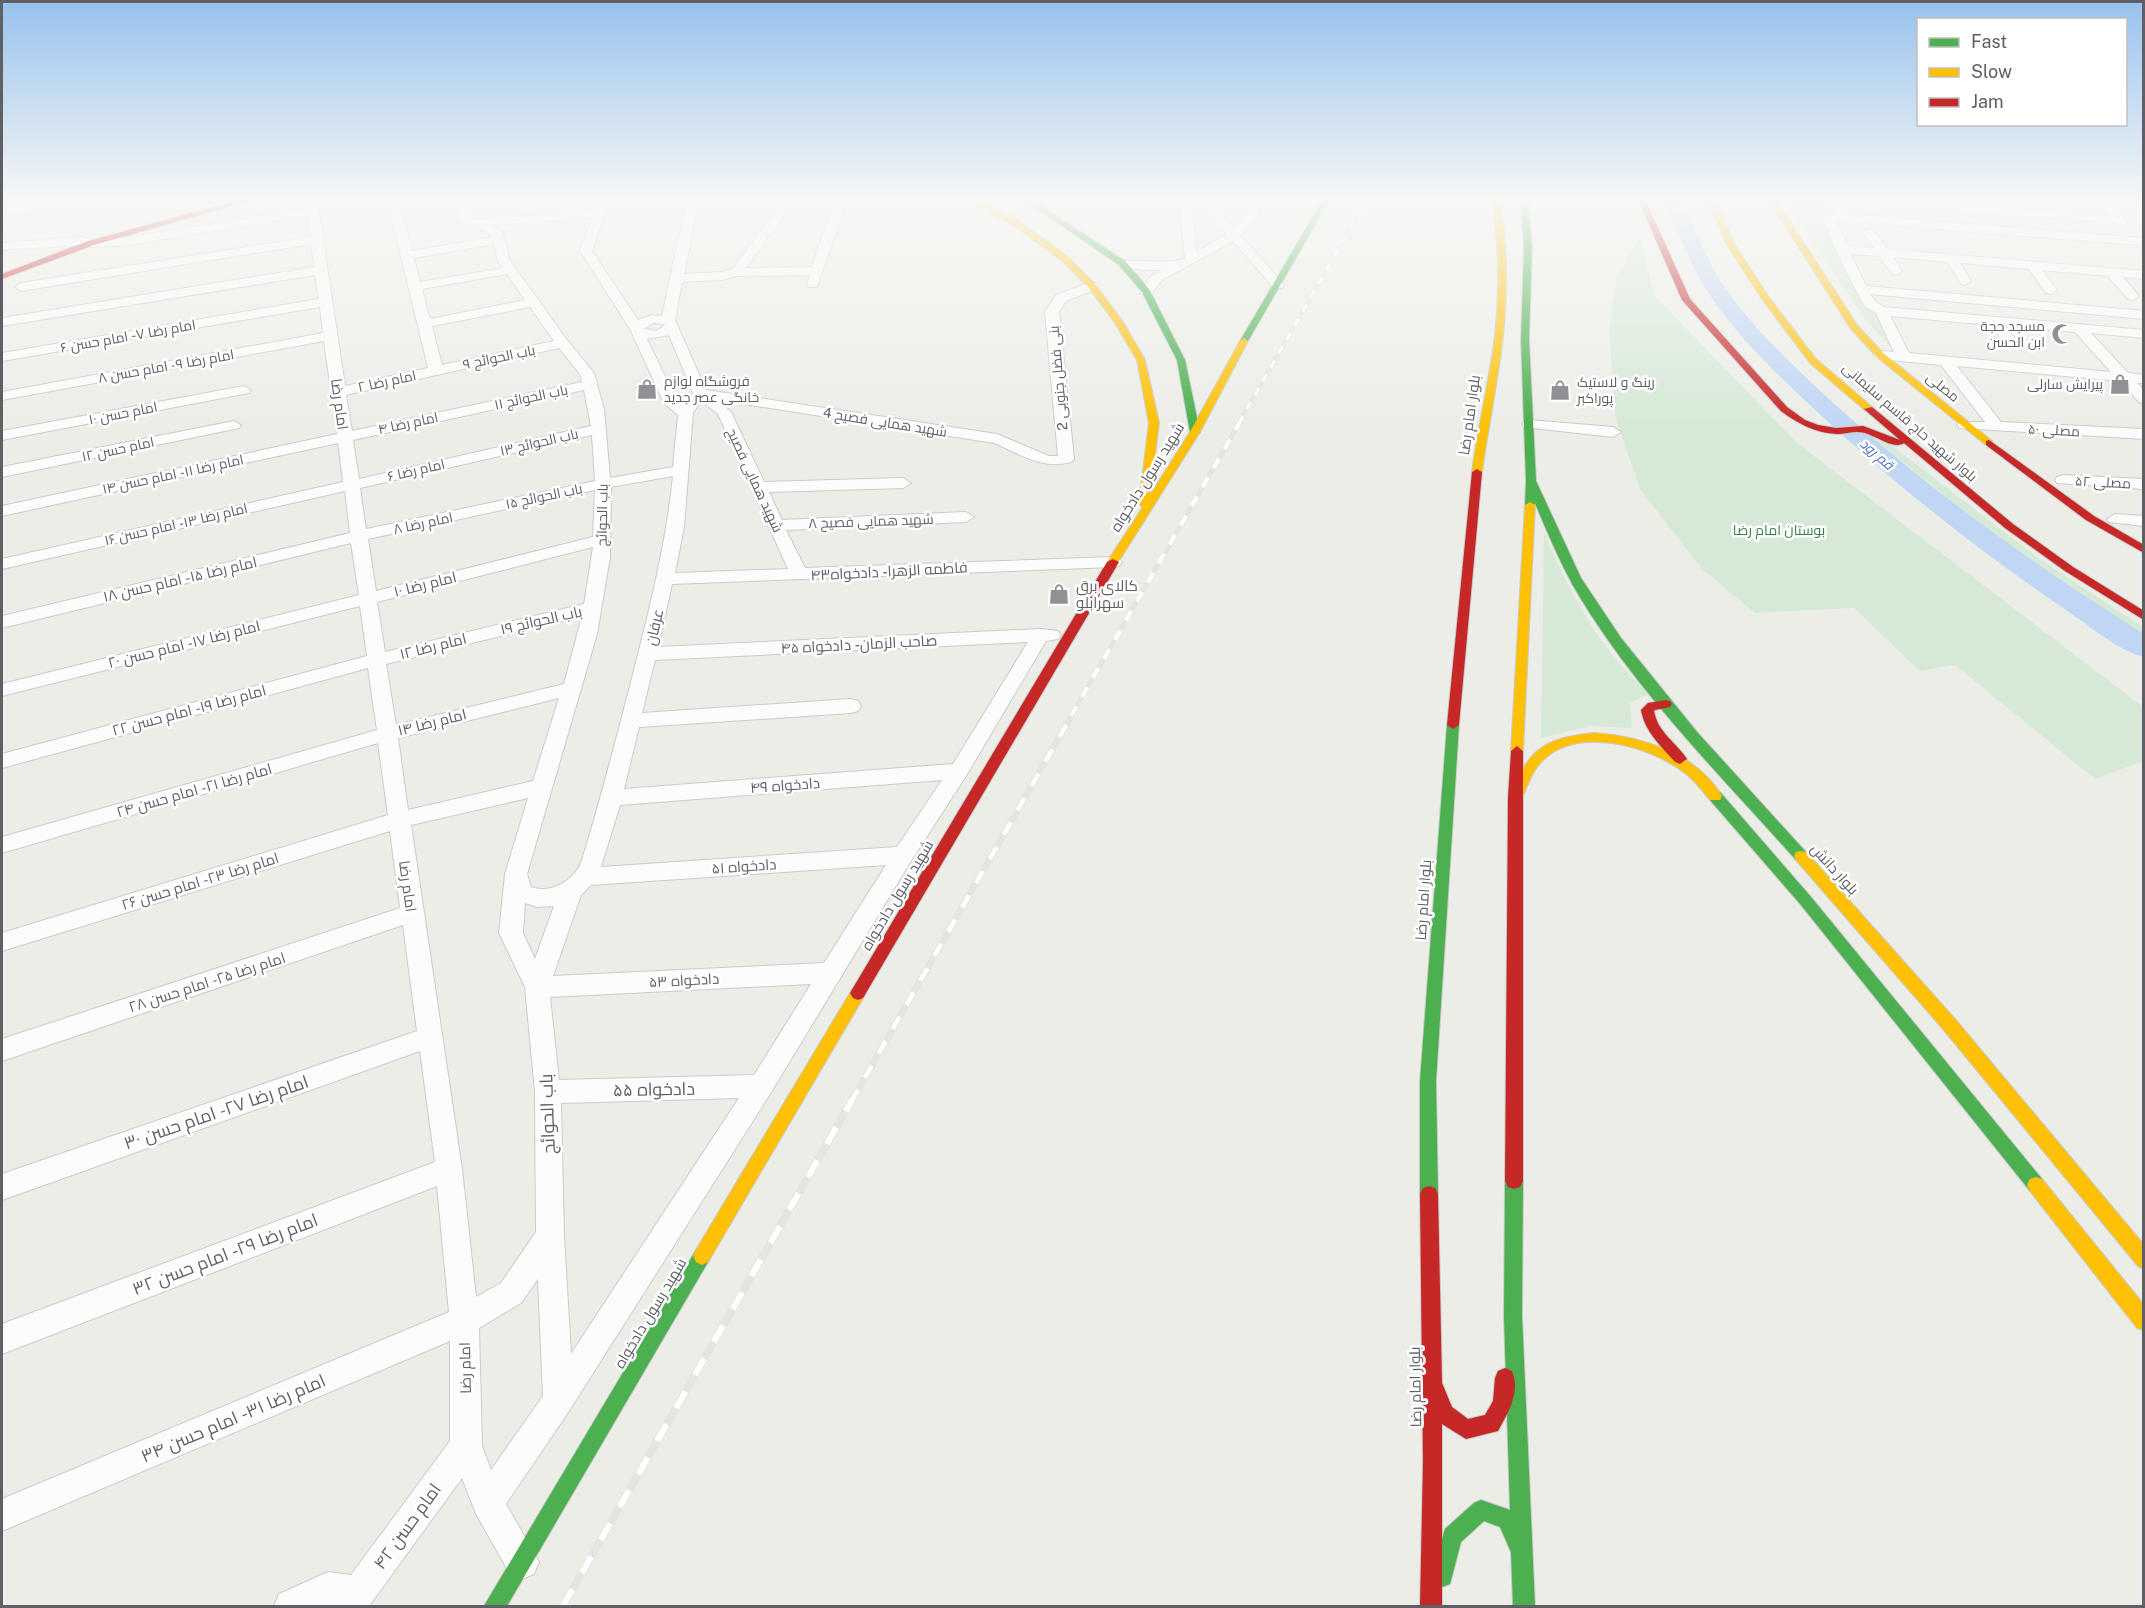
<svg xmlns="http://www.w3.org/2000/svg" width="2145" height="1608" viewBox="0 0 2145 1608" font-family="'Public Sans',Cairo,sans-serif">
<rect width="100%" height="100%" fill="#edede8"/>
<g fill="#d6e9d7">
<polygon points="1783,199 1824,199 1839,215 1821,216 1856,286 1877,313 1895,352 1865,319"/>
<polygon points="1640,238 1654,295 1797,443 2143,707 2143,761 2095,779 1955,665 1920,671 1854,608 1755,613 1702,569 1640,489 1616,419 1609,332 1617,276"/>
<polygon points="1876,440 1887,442 2041,560 2143,627 2143,637 2018,555"/>
<path d="M1544,532C1562,575 1582,616 1611,653C1622,668 1636,681 1649,694L1630,703L1632,728L1592,726L1541,738Z"/>
</g>
<g fill="none" stroke-linecap="round" stroke-linejoin="round">
<path fill="#bfd6f5" fill-rule="evenodd" d="M1664,199H1682C1695,230 1707,262 1726,289C1754,330 1792,364 1828,398C1925,487 2032,564 2144,634V657C2117,650 2086,623 2063,608C1974,547 1890,481 1812,407C1779,376 1746,345 1719,308C1694,275 1680,237 1664,199Z"/>
<g stroke="#cacbca" stroke-width="2">
<g id="street">
<polygon points="105,199 165,199 160,202 2,213 2,207"/>
<polygon points="190,199 202,199 201,215 197,216 191,213"/>
<path d="M305,199H317L345,386L428,368L387,199H399L412,251L492,237C484,226 466,229 457,217L466,199H477L469,217L474,220L595,211L598,199H610L592,251L638,320L652,315L662,316L687,199H699L684,274L722,272L733,269L784,199H795L746,268L812,267L835,199L879,204V208L875,209H844L817,287H809L807,284L810,275L737,276L722,280L682,282L675,320L706,390L997,434L1049,456H1058L1045,312L1056,295L1088,283H1096L1098,286L1096,289L1066,301L1059,312L1074,459L1071,462C1042,470 1020,454 994,443L718,400L731,412L764,482L903,478L911,483L903,488L769,492L782,520L966,512L974,517L966,522L786,530L805,568L1113,557L1119,558L1122,562L1119,566L1113,567L672,584L658,647L1041,629L1058,631L1061,635L1058,639L1046,641L966,776L911,861L770,1094L569,1411L506,1504L539,1562L534,1574L522,1579L510,1574L476,1514L462,1478L369,1606H274L279,1594L328,1572L351,1575L450,1441V1341L2,1531V1499L449,1312L437,1186L2,1354V1324L435,1162L420,1051L2,1200V1174L417,1031L403,925L2,1061V1039L400,908L390,831L2,951V933L388,815L378,743L2,853V837L377,730L368,668L2,768V754L367,656L360,606L2,696V684L359,595L351,543L2,628V616L350,533L345,491L2,569V559L343,482L338,443L2,516V506L337,434L324,341L2,400V392L323,333L320,307L2,361V353L319,299L315,275L2,326V318L315,267L311,244L21,291L15,287L21,283L310,237L308,216L128,245L91,247L82,245L2,250V243L82,237L91,239L128,237L307,209ZM592,218L580,251L630,329L664,403L678,415L673,467L610,478L604,409L594,373L567,340L510,261L503,233L492,225ZM494,244L498,261L503,268L420,282L414,258ZM507,274L525,300L430,319L422,289ZM530,307L554,341L442,365L432,326ZM653,323L664,324L665,325L656,331L644,329ZM669,335L693,393L684,405L677,401L647,339ZM559,348L580,374L582,382L352,431L346,395ZM584,390L591,426L359,479L353,440ZM701,401L718,414L788,569L675,573L684,527L693,413ZM592,435L595,481L366,529L360,488ZM673,476C666,545 649,611 632,678C616,740 600,802 581,863C573,881 551,894 531,887L527,874L597,634L610,557L611,487ZM595,490L593,537L376,591L368,539ZM593,547L584,604L385,652L377,602ZM582,616L564,684L396,725L386,664ZM1028,642L953,764L624,789L639,727L851,713L858,711L861,706L858,701L851,699L642,713L655,660ZM559,698L533,781L408,810L398,738ZM942,780L897,847L601,867L620,805ZM528,798L505,874L499,933L525,987L535,1092L536,1232L501,1283L476,1297L462,1169L411,825ZM886,865L824,963L553,976L581,895L591,885ZM525,903L537,907L554,906L535,959L523,933ZM811,984L754,1075L559,1080L550,997ZM739,1098L571,1354L564,1236L561,1103ZM538,1279L543,1396L491,1470L482,1446L479,1328L521,1303Z"/>
<polygon points="1098,199 1110,199 1108,207 1100,207"/>
<path d="M1179,199H1191L1196,252L1227,234L1197,199H1208L1234,228L1249,212L1251,199H1263C1260,215 1253,225 1240,235L1282,282L1284,285L1282,288H1274L1233,241L1162,280L1151,294H1141L1140,291L1150,277L1161,270H1141L1118,266L1116,263C1123,257 1167,266 1185,258Z"/>
<polygon points="1621,199 1635,199 1625,205 1619,202"/>
<polygon points="1833,199 1889,199 2108,216 2094,199 2106,199 2129,225 2123,229 2115,223 1838,202"/>
<path d="M1837,205L1848,214L2143,238L2144,243L2139,245L1836,221L1848,246L1874,248L1863,232L1869,228L1873,229L1887,249L2144,271V279L2123,277L2139,296L2133,300L2128,299L2108,276L2042,270L2057,290L2051,294L2046,293L2029,269L1960,263L1971,281L1965,285L1961,284L1947,262L1893,257L1902,271L1896,275L1892,274L1879,256L1851,254L1866,286L2144,311V319L1870,294L1875,301L1884,307L2144,330V338L2091,333L2128,373L2144,375V383H2137L2144,390V403L2139,402L2120,381L1957,366L2001,422L2144,429V439L1959,428L1957,425L1959,422H1985L1941,365L1880,359L1873,355L1880,351L1894,352L1876,313L1865,307L1855,289L1835,249L1823,218L1825,216L1836,214L1831,208ZM1890,316L1991,325L2006,346L2011,347L2018,343L2005,326L2075,332L2111,372L1909,353Z"/>
<polygon points="244,386 251,390 249,393 2,440 2,431"/>
<polygon points="1529,420 1613,427 1621,432 1613,437 1524,427 1522,424"/>
<polygon points="234,421 241,425 239,428 2,477 2,467"/>
<polygon points="2063,475 2144,479 2144,489 2057,483 2055,480 2057,477"/>
<polygon points="2115,514 2144,516 2144,526 2109,522 2107,519"/>
</g>
</g>
<g stroke="#c9cac8" stroke-width="2">
<g id="fast">
<polygon points="1023,199 1031,199 1125,261 1149,289 1185,360 1200,432 1198,434 1190,432 1177,360 1142,292 1119,265"/>
<polygon points="1323,199 1330,199 1248,341 1241,343 1240,341"/>
<path d="M1520,199H1528L1532,246L1529,340L1536,481L1581,578L1621,638L1697,732L1806,852L1808,856L1806,860H1796C1721,776 1636,691 1578,594C1561,565 1548,534 1535,503L1534,507L1530,508L1525,505L1526,481L1521,340L1524,246Z"/>
<polygon points="1453,721 1459,725 1436,1081 1438,1194 1435,1200 1429,1202 1423,1200 1420,1194 1420,1081 1447,725"/>
<polygon points="1715,791 1720,792 1811,897 2042,1179 2045,1185 2042,1191 2036,1193 2030,1191 1801,905 1710,800 1708,796 1710,792"/>
<polygon points="1514,1173 1520,1175 1523,1181 1522,1316 1535,1606 1513,1606 1511,1552 1500,1527 1484,1521 1461,1542 1450,1584 1442,1587 1434,1584 1431,1576 1445,1529 1474,1503 1481,1500 1510,1510 1504,1316 1505,1181 1508,1175"/>
<polygon points="702,1247 708,1250 711,1256 708,1262 507,1606 484,1606 696,1250"/>
</g>
</g>
<g stroke="#c9cac8" stroke-width="2">
<g id="slow">
<polygon points="964,199 974,199 1016,219 1067,256 1095,284 1123,322 1145,360 1159,423 1150,495 1190,432 1240,341 1244,338 1248,341 1200,432 1117,564 1109,564 1107,562 1143,507 1139,504 1149,423 1137,360 1115,323 1089,288 1061,260 1010,223"/>
<path d="M1492,199H1500C1507,245 1508,290 1503,336C1498,382 1488,427 1482,472L1477,475L1472,472C1478,427 1489,382 1495,336C1500,291 1499,245 1492,199Z"/>
<polygon points="1707,199 1714,199 1735,245 1768,296 1816,359 1872,407 1872,411 1866,411 1810,363 1762,299 1727,245"/>
<polygon points="1768,199 1775,199 1857,325 1883,353 1992,441 1992,445 1986,445 1877,357 1851,329"/>
<polygon points="1530,502 1535,505 1523,751 1517,756 1511,751 1525,505"/>
<path d="M1594,733C1641,736 1696,753 1722,796L1720,800H1710C1702,790 1694,780 1685,773C1650,746 1577,725 1542,761C1531,772 1527,788 1520,802H1510L1508,798C1529,751 1541,738 1594,733Z"/>
<polygon points="1801,851 1806,852 1955,1019 2144,1245 2144,1269 2138,1266 1943,1029 1796,860 1794,856 1796,852"/>
<polygon points="858,986 863,988 866,993 863,998 708,1262 702,1265 696,1262 693,1256 696,1250 853,988"/>
<polygon points="2036,1177 2042,1179 2144,1305 2144,1330 2137,1328 2030,1191 2027,1185 2030,1179"/>
</g>
</g>
<g stroke="#c9cac8" stroke-width="2">
<g id="jam">
<polygon points="243,199 256,199 94,245 2,279 2,274 88,241"/>
<path d="M1638,199H1645L1690,299L1787,407L1805,420L1818,425L1836,428L1863,426L1900,440L1864,409L1872,407L2013,524L2073,567L2144,611V620L2065,571L2005,528L1904,443C1894,450 1876,436 1865,433C1856,430 1846,434 1837,434C1815,433 1797,423 1781,411L1682,300Z"/>
<polygon points="1989,440 2094,516 2144,545 2144,553 2086,520 1986,445 1986,441"/>
<polygon points="1477,469 1482,472 1459,725 1453,729 1447,725 1472,472"/>
<polygon points="1113,559 1119,562 863,998 858,1000 853,998 850,993 853,988 1107,562"/>
<path d="M1666,700L1670,701L1672,704L1670,707L1655,710L1654,711C1658,733 1676,742 1687,759L1680,764L1675,762C1661,746 1645,732 1641,710L1648,703Z"/>
<polygon points="1517,746 1523,751 1523,1181 1520,1187 1514,1189 1508,1187 1505,1181 1508,798 1511,751"/>
<path d="M1429,1186L1435,1188L1438,1194L1442,1383L1452,1407L1468,1419L1485,1415L1493,1401L1495,1378L1498,1371L1505,1368L1512,1371C1521,1392 1508,1413 1498,1431L1466,1439L1442,1424V1606H1420L1423,1462L1420,1194L1423,1188Z"/>
</g>
</g>
<use href="#street" fill="#fcfcfc" fill-rule="evenodd"/>
<use href="#fast" fill="#4caf50" fill-rule="evenodd"/>
<use href="#slow" fill="#ffc107" fill-rule="evenodd"/>
<use href="#jam" fill="#c62828" fill-rule="evenodd"/>
<g stroke="#e4e4e3" stroke-width="4.5">
<polyline id="rail-far3" points="1239,423 1367,199"/>
</g>
<g stroke="#e4e4e3" stroke-width="5">
<polyline id="rail-far2" points="1071,716 1240,422"/>
</g>
<g stroke="#e4e4e3" stroke-width="7">
<polyline id="rail-far1" points="851,1102 1072,715"/>
</g>
<g stroke="#e4e4e3" stroke-width="8">
<polyline id="rail" points="563,1606 852,1100"/>
</g>
<use href="#rail-far3" stroke="#fff" stroke-width="3" stroke-dasharray="8" stroke-linecap="butt"/>
<use href="#rail-far2" stroke="#fff" stroke-width="4" stroke-dasharray="11" stroke-linecap="butt"/>
<use href="#rail-far1" stroke="#fff" stroke-width="4.5" stroke-dasharray="14" stroke-linecap="butt"/>
<use href="#rail" stroke="#fff" stroke-width="6" stroke-dasharray="19" stroke-linecap="butt"/>
</g>
<linearGradient id="sky" x2="0" y2="1"><stop stop-color="#97c2ed"/><stop offset="0.47" stop-color="#f7f7f5"/><stop offset="1" stop-color="#f7f7f5" stop-opacity="0"/></linearGradient>
<rect width="2145" height="425" fill="url(#sky)"/>
<defs>
<g id="mosque-bare" transform="scale(1.62)"><path d="M3.5-4.9A6 6 0 1 0 3.5 4.9A5 5 0 1 1 3.5-4.9Z" fill="#909194" stroke="#fff" stroke-width="2.5" paint-order="stroke"/></g>
<g id="shop-bare" transform="scale(1.62)"><path d="M-5-2.5h2.3a2.7 3.5 0 0 1 5.4 0H5L5.5 6h-11ZM-1.5-2.5h3a1.5 2.3 0 0 0-3 0Z" fill="#909194" stroke="#fff" stroke-width="2.5" paint-order="stroke"/></g>
</defs>
<g fill-rule="evenodd">
<use href="#mosque-bare" x="2062" y="334"/>
<use href="#shop-bare" x="2120" y="384"/>
<use href="#shop-bare" x="647" y="389"/>
<use href="#shop-bare" x="1560" y="390"/>
<use href="#shop-bare" x="1059" y="594"/>
</g>
<g text-anchor="middle" dominant-baseline="central" stroke-width="5" stroke-linejoin="round" paint-order="stroke">
<g font-size="14" fill="#5e6066" stroke="#fff" text-anchor="end">
<text x="2045" y="326">مسجد حجة<tspan x="2045" dy="16">ابن الحسن</tspan></text>
<text x="664" y="381" text-anchor="start">فروشگاه لوازم<tspan x="664" dy="16">خانگی عصر جدید</tspan></text>
<text x="1577" y="382" text-anchor="start">رینگ و لاستیک<tspan x="1577" dy="16">پوراکبر</tspan></text>
<text x="2103" y="384">پیرایش سارلی</text>
</g>
<g font-size="14" fill="#5e6066" stroke="#fff">
<text transform="translate(128 336) rotate(-10)">امام رضا ۷ - امام حسن ۶</text>
<text transform="translate(499 357) rotate(-12)">باب الحوائج ۹</text>
<text transform="translate(166 366) rotate(-10)">امام رضا ۹ - امام حسن ۸</text>
<text transform="translate(1058 378) rotate(-95)">بنی فضل جنوبی 2</text>
<text transform="translate(387 381) rotate(-12)">امام رضا ۲</text>
<text transform="translate(1943 387) rotate(39)">مصلی</text>
<text transform="translate(531 397) rotate(-12)">باب الحوائج ۱۱</text>
<text transform="translate(123 413) rotate(-11)">امام حسن ۱۰</text>
<text transform="translate(885 422) rotate(9)">شهید همایی فصیح 4</text>
<text transform="translate(1910 422) rotate(41)">بلوار شهید حاج قاسم سلیمانی</text>
<text transform="translate(408 423) rotate(-12)">امام رضا ۴</text>
<text transform="translate(2054 430) rotate(3)">مصلی ۵۰</text>
<text transform="translate(539 442) rotate(-13)">باب الحوائج ۱۳</text>
<text transform="translate(118 449) rotate(-12)">امام حسن ۱۲</text>
<text transform="translate(416 470) rotate(-13)">امام رضا ۶</text>
<text transform="translate(173 474) rotate(-12)">امام رضا ۱۱ - امام حسن ۱۴</text>
<text transform="translate(755 480) rotate(65)">شهید همایی فصیح</text>
<text transform="translate(2103 482) rotate(3)">مصلی ۵۲</text>
<text transform="translate(544 496) rotate(-12)">باب الحوائج ۱۵</text>
<text transform="translate(602 515) rotate(-89)">باب الحوائج</text>
<text transform="translate(871 521) rotate(-2)">شهید همایی فصیح ۸</text>
<text transform="translate(423 523) rotate(-12)">امام رضا ۸</text>
<text transform="translate(176 524) rotate(-13)">امام رضا ۱۳ - امام حسن ۱۶</text>
</g>
<g font-size="14" font-style="italic" fill="#4d74bf" stroke="#fff">
<text transform="translate(1877 454) rotate(41)">قم رود</text>
</g>
<g font-size="14" fill="#398247" stroke="#fff">
<text x="1779" y="530">بوستان امام رضا</text>
</g>
<g font-size="15" fill="#5e6066" stroke="#fff">
<text transform="translate(340 404) rotate(82)">امام رضا</text>
<text transform="translate(1469 415) rotate(-82)">بلوار امام رضا</text>
<text transform="translate(1147 477) rotate(-58)">شهید رسول دادخواه</text>
<text transform="translate(889 571) rotate(-3)">فاطمه الزهرا - دادخواه۴۳</text>
<text transform="translate(180 579) rotate(-13)">امام رضا ۱۵ - امام حسن ۱۸</text>
<text transform="translate(425 584) rotate(-14)">امام رضا ۱۰</text>
<text transform="translate(541 620) rotate(-13)">باب الحوائج ۱۹</text>
<text transform="translate(654 627) rotate(-77)">عرفان</text>
<text transform="translate(184 644) rotate(-14)">امام رضا ۱۷ - امام حسن ۲۰</text>
<text transform="translate(859 644) rotate(-3)">صاحب الزمان - دادخواه ۴۵</text>
<text transform="translate(433 646) rotate(-14)">امام رضا ۱۲</text>
<text transform="translate(189 710) rotate(-15)">امام رضا ۱۹ - امام حسن ۲۲</text>
<text transform="translate(432 722) rotate(-14)">امام رضا ۱۴</text>
<text transform="translate(785 785) rotate(-4)">دادخواه ۴۹</text>
<text transform="translate(194 790) rotate(-16)">امام رضا ۲۱ - امام حسن ۲۴</text>
<text transform="translate(744 866) rotate(-4)">دادخواه ۵۱</text>
<text transform="translate(1835 869) rotate(48)">بلوار دانش</text>
<text transform="translate(200 881) rotate(-17)">امام رضا ۲۳ - امام حسن ۲۶</text>
<text transform="translate(408 886) rotate(82)">امام رضا</text>
<text transform="translate(897 895) rotate(-59)">شهید رسول دادخواه</text>
<text transform="translate(1423 900) rotate(-86)">بلوار امام رضا</text>
<text transform="translate(684 980) rotate(-3)">دادخواه ۵۳</text>
<text transform="translate(207 982) rotate(-18)">امام رضا ۲۵ - امام حسن ۲۸</text>
<text transform="translate(650 1313) rotate(-59)">شهید رسول دادخواه</text>
<text transform="translate(465 1368) rotate(-91)">امام رضا</text>
<text transform="translate(1415 1387) rotate(-91)">بلوار امام رضا</text>
</g>
<g font-size="15" fill="#5e6066" stroke="#fff" text-anchor="start">
<text x="1076" y="585">کالای برق<tspan x="1076" dy="17">سهرابلو</tspan></text>
</g>
<g font-size="18" fill="#5e6066" stroke="#fff">
<text transform="translate(654 1089) rotate(-1)">دادخواه ۵۵</text>
<text transform="translate(216 1112) rotate(-19)">امام رضا ۲۷ - امام حسن ۳۰</text>
<text transform="translate(547 1114) rotate(-92)">باب الحوائج</text>
<text transform="translate(225 1254) rotate(-21)">امام رضا ۲۹ - امام حسن ۳۲</text>
<text transform="translate(233 1418) rotate(-23)">امام رضا ۳۱ - امام حسن ۳۴</text>
<text transform="translate(407 1526) rotate(-54)">امام حسن ۴۲</text>
</g>
</g>
<rect width="2145" height="1608" fill="none" stroke="#5e6066" stroke-width="6"/>
<rect x="1917" y="18" width="210" height="108" fill="#ffffff" stroke="#bfbfc2" stroke-width="1.5"/>
<rect x="1929" y="38" width="30" height="9" fill="#4caf50" stroke="#bfbfc2" stroke-width="1.5"/>
<text x="1971" y="48" font-size="18" fill="#5e6066">Fast</text>
<rect x="1929" y="68" width="30" height="9" fill="#ffc107" stroke="#bfbfc2" stroke-width="1.5"/>
<text x="1971" y="78" font-size="18" fill="#5e6066">Slow</text>
<rect x="1929" y="98" width="30" height="9" fill="#c62828" stroke="#bfbfc2" stroke-width="1.5"/>
<text x="1971" y="108" font-size="18" fill="#5e6066">Jam</text>
</svg>
